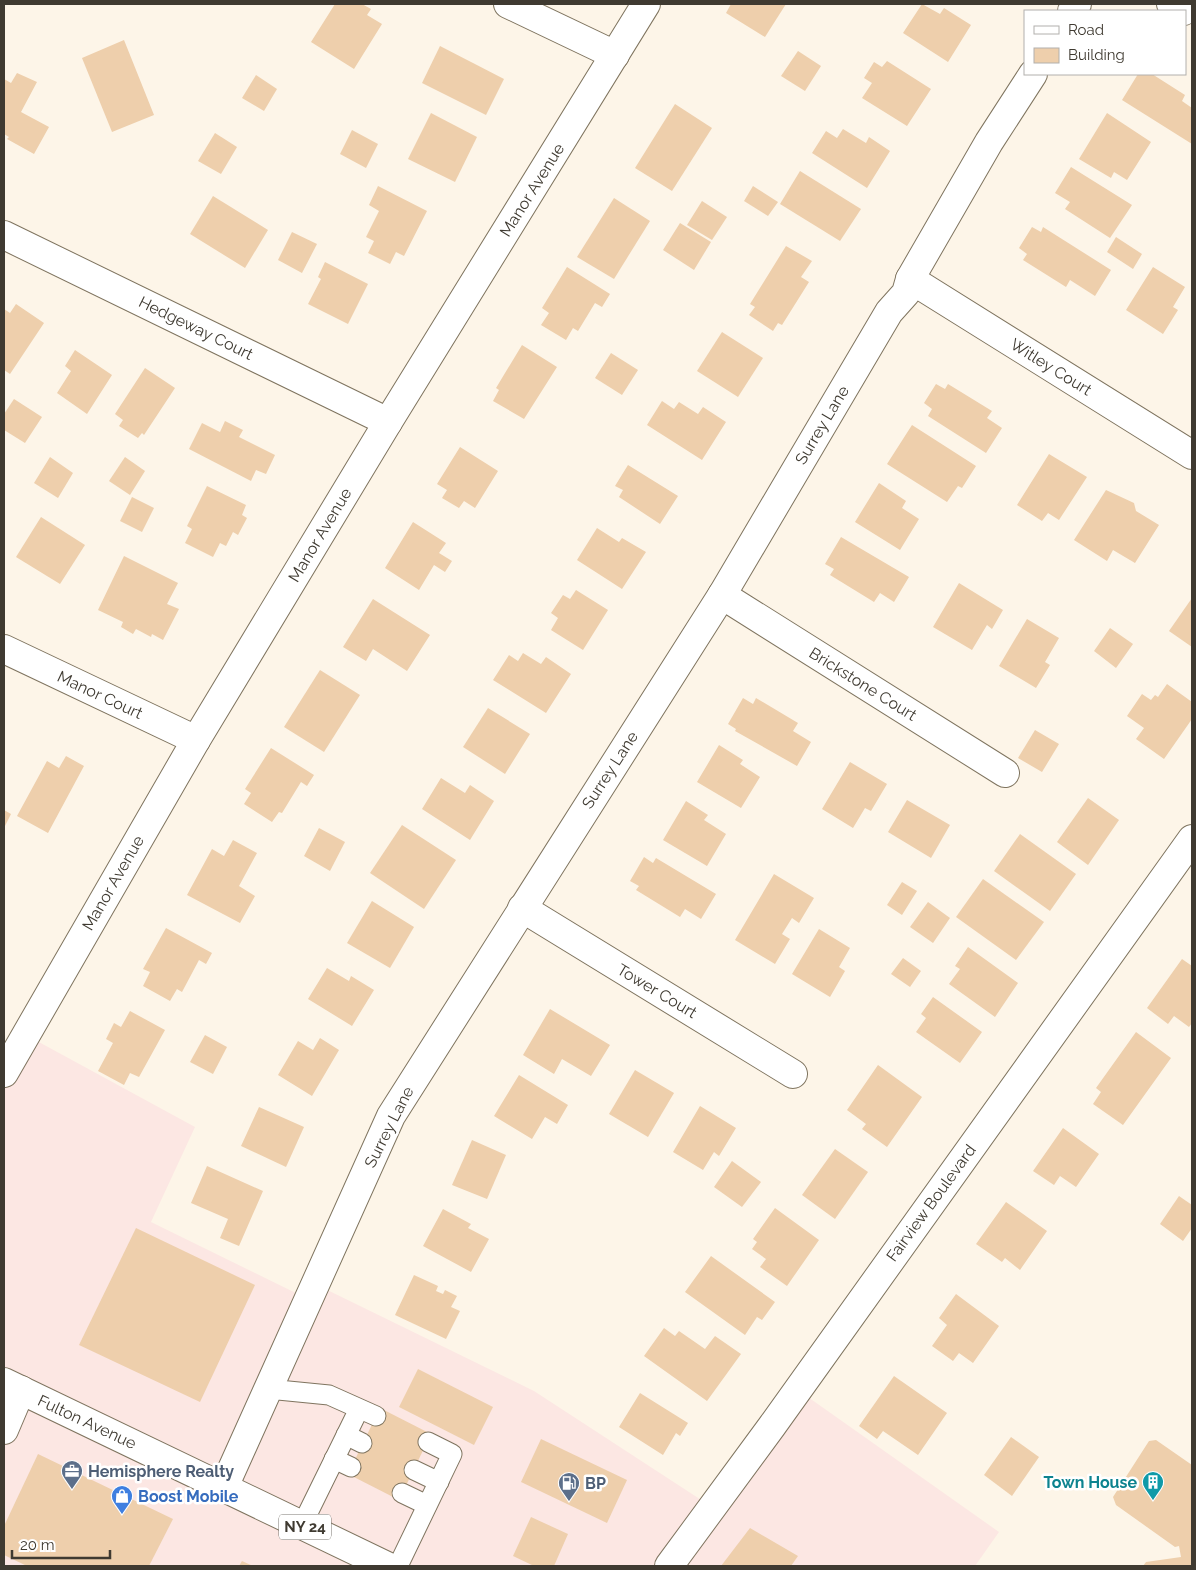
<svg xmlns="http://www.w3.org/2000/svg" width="1196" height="1570" viewBox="0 0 1196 1570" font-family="Raleway,sans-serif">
<rect width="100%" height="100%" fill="#fdf5e8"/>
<polygon fill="#fce7e3" points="26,1035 195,1127 151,1222 308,1299 315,1284 534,1391 712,1507 798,1390 999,1532 975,1566 4,1566 4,1073"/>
<g fill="#eecfac">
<polygon points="335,4 362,4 371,9 367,15 382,24 354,69 311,42"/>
<polygon points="731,4 786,4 765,37 726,13"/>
<polygon points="922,4 940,14 944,8 971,25 948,62 903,33"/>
<polygon points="124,40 154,115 112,132 82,58"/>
<polygon points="440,46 504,79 486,115 422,83"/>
<polygon points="798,51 821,66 805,91 781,76"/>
<polygon points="887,61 931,89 907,126 862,98 872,83 864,78 874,62 882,67"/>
<polygon points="17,73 37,82 21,112 49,127 34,154 7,139 9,137 4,134 4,79 11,83"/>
<polygon points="1138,74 1152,74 1185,95 1182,101 1192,108 1192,144 1122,100"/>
<polygon points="256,75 277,89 264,111 242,98"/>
<polygon points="675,104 712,128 672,191 635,168"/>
<polygon points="431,113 477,137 455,182 408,159"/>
<polygon points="1107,113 1151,142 1127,180 1114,172 1111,178 1079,159"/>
<polygon points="843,129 866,143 869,137 890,151 867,188 812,153 826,131 837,138"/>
<polygon points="352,130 378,144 366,168 340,154"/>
<polygon points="215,133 237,147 221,174 198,161"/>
<polygon points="1071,167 1132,205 1110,238 1065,209 1070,202 1055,193"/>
<polygon points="800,171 861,209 840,241 780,204"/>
<polygon points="378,186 427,211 404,256 396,252 390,264 368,253 374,241 366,237 379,211 369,205"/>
<polygon points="753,186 778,202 768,216 744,201"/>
<polygon points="213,196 268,230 245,268 190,234"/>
<polygon points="614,198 650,221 614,279 577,257"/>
<polygon points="702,201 727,217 712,240 687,225"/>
<polygon points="680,223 711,242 694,270 663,250"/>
<polygon points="1032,227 1041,232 1043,227 1111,270 1095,296 1070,280 1066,287 1023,260 1027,254 1019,248"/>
<polygon points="292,232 317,244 302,273 278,260"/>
<polygon points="1116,237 1142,254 1133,269 1107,252"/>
<polygon points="786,246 812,261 801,277 809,282 782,325 778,323 773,331 749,315 755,307 750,304"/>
<polygon points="325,262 368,284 348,324 308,304 321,279 318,277"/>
<polygon points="567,267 610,294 602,307 595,303 578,331 573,328 566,340 541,325 549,313 542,308"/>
<polygon points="1153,267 1185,287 1173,307 1178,310 1163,334 1126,310"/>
<polygon points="16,304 44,323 10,374 4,370 4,309 10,313"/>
<polygon points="722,332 763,358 738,397 697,371"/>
<polygon points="522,345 557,367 524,419 493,401 499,390 496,388"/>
<polygon points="75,350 112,375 87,414 57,393 71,371 65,366"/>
<polygon points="611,353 638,370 622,395 595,378"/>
<polygon points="145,368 175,388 144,435 142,433 138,438 119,426 123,420 115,414"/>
<polygon points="936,384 945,389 948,384 992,411 987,418 1002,428 986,453 928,416 932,409 924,403"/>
<polygon points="14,399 42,417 25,443 4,430 4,414"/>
<polygon points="662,401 674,409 679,402 698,414 703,407 726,422 702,460 647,425"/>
<polygon points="225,421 243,430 239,437 275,455 266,474 256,470 251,481 189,449 202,423 220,432"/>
<polygon points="912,425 976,466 962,488 958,486 947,502 887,464"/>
<polygon points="460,447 498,471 475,508 464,501 459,508 442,498 447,490 437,484"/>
<polygon points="1049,454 1087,477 1059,520 1048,513 1042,521 1017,505"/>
<polygon points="50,457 73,473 58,498 34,483"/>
<polygon points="125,457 145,471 130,495 109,481"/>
<polygon points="628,465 678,496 660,524 619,497 623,490 615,486"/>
<polygon points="879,483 906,501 902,508 919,519 900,550 855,522"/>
<polygon points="207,486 246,505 242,515 247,518 238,535 233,532 226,546 220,543 213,557 185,543 192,529 187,526"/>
<polygon points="1106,490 1134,503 1136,511 1159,525 1135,563 1113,550 1107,561 1074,540"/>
<polygon points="132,497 154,508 142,532 120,521"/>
<polygon points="41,517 85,545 60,584 16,557"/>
<polygon points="413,522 446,543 439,553 452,561 445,572 434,565 419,590 385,568"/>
<polygon points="597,528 619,542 622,538 646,552 622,589 577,560"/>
<polygon points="841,537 909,577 894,602 880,593 874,602 830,575 834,569 825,564"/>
<polygon points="124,556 178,583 167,604 179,609 163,640 152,634 151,637 136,629 133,634 121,627 123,622 98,610"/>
<polygon points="959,583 1003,610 992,629 987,625 972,650 933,627"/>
<polygon points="576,590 608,610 583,650 551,630 558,618 551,613 563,595 570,599"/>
<polygon points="1192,598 1192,647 1169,631"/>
<polygon points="373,599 430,635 407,671 373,649 366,661 343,647"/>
<polygon points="1027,619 1059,638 1045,662 1050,665 1036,688 999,666"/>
<polygon points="1110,628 1133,644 1116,668 1094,651"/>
<polygon points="523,653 541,664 546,657 571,674 546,713 493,680 509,655 518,661"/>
<polygon points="320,670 360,695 324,752 284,727"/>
<polygon points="1167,684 1192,702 1192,719 1164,759 1136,739 1144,728 1127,716 1142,694 1151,700 1155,695 1158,697"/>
<polygon points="743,698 753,704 756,698 798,723 793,731 811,742 797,766 735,731 736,729 728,724"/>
<polygon points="488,708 530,734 505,774 463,747"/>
<polygon points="1035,730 1059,744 1042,772 1018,758"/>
<polygon points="719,745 743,760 740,764 760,777 741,808 697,782"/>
<polygon points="271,748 314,775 307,786 301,782 282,813 279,812 272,822 244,804 251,793 245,789"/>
<polygon points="66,756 84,766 48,833 17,816 47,761 59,768"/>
<polygon points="850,762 887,784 871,811 865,808 853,828 822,809"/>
<polygon points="441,778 465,793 470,785 494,801 470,840 422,809"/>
<polygon points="1088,798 1119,820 1088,865 1057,842"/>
<polygon points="907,800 950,825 931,858 888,832"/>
<polygon points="686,801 708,815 704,820 726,834 707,866 663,840"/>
<polygon points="4,810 11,814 4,828"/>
<polygon points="402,825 456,860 424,909 370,873"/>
<polygon points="319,828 345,842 330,871 304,856"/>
<polygon points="1020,834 1076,874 1050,911 994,871"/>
<polygon points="233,840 257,853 239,886 255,896 240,923 187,895 212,849 224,856"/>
<polygon points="644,857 653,863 656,858 716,894 701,919 685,909 680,917 636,890 639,886 630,881"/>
<polygon points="774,874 814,898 799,923 792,918 782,934 790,939 775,964 735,940"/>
<polygon points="983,879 1044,922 1016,960 956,917"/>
<polygon points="902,882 917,891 902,915 887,905"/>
<polygon points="372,901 414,927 390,968 347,943"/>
<polygon points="928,902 950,918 933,943 910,927"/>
<polygon points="166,928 212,953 206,964 199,960 182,992 177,989 170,1001 143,986 150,972 143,969"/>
<polygon points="819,929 850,948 839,967 845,971 830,997 792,974"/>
<polygon points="968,947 1018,983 995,1017 949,984 960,969 955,966"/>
<polygon points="903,958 921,971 910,987 891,974"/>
<polygon points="1182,959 1192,966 1192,1023 1189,1027 1174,1016 1168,1024 1147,1008"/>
<polygon points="327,968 349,981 351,976 374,990 352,1026 308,999"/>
<polygon points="933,997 982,1032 960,1063 916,1032 926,1018 921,1014"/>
<polygon points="550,1009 610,1045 591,1076 562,1059 554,1074 523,1055"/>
<polygon points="130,1011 165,1030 139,1077 130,1073 124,1085 98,1071 113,1043 106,1039 114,1023 121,1027"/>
<polygon points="1136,1032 1171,1058 1123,1125 1093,1104 1101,1092 1096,1088"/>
<polygon points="205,1035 227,1047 213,1074 190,1062"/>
<polygon points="320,1038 339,1050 312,1096 278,1075 298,1041 313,1050"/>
<polygon points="878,1065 922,1097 887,1147 862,1129 866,1124 847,1110"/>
<polygon points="635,1070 674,1093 648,1137 609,1114"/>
<polygon points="519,1075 568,1105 557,1124 545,1117 532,1139 494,1116"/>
<polygon points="700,1106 736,1128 719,1156 714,1152 703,1170 673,1152"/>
<polygon points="259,1107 304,1127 286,1167 241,1146"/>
<polygon points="1063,1128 1099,1154 1076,1187 1060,1176 1054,1185 1033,1171"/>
<polygon points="472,1140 506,1155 487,1199 452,1185"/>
<polygon points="835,1149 868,1172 835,1219 802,1195"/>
<polygon points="732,1161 761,1182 742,1207 714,1187"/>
<polygon points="207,1166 263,1191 239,1246 220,1238 228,1219 191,1203"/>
<polygon points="1179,1196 1192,1205 1192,1228 1183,1241 1160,1224"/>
<polygon points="1006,1202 1047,1231 1020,1270 1005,1258 1002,1262 976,1244"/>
<polygon points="775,1208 819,1240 787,1286 760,1267 766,1259 752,1249 757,1242 753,1239"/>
<polygon points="443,1209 471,1224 468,1228 489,1239 471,1272 423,1246"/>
<polygon points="136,1228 255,1285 200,1402 79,1345"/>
<polygon points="711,1256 775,1302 762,1320 757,1317 745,1335 685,1292"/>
<polygon points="414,1275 438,1286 436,1291 443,1294 445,1290 457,1296 451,1307 460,1311 446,1339 395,1315"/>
<polygon points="956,1294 999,1326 973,1363 959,1353 953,1361 932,1346 947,1325 939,1318"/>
<polygon points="664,1328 675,1336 679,1331 705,1349 715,1336 741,1354 707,1401 644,1356"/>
<polygon points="418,1369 493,1407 474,1445 399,1407"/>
<polygon points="894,1376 947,1413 918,1455 883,1431 877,1439 859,1426"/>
<polygon points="640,1393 688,1423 680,1436 676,1433 663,1455 619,1427"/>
<polygon points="380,1408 431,1434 399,1500 348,1474"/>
<polygon points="1011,1437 1039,1457 1012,1496 984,1475"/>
<polygon points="541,1439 627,1480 607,1523 521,1482"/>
<polygon points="1156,1440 1192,1465 1192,1566 1143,1566 1146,1562 1181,1557 1179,1546 1175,1547 1116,1505 1113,1497 1149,1441"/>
<polygon points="38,1454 173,1519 149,1566 27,1566 4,1555 4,1526"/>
<polygon points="531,1517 568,1534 554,1566 534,1566 513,1556"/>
<polygon points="750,1528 798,1556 791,1566 721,1566"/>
<polygon points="242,1561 253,1566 239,1566"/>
</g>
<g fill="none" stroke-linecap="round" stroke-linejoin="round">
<g stroke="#7f745f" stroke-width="21">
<g id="lane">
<polyline points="268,1389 329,1395 376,1416"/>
<polyline points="346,1435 362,1443"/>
<polyline points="334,1459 351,1467"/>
<polyline points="414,1470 439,1482"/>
<polyline points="402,1493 427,1505"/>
<polyline points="302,1525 359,1409"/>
<polyline points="398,1566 452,1454 428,1442"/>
</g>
</g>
<g stroke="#7f745f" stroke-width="30">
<g id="street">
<polyline points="508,4 615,55"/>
<polyline points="1171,4 1184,11"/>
<polyline points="1072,11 1077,4"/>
<polyline points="4,235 388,422"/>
<polyline points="910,279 1192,455"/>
<polyline points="722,595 1005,773"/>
<polyline points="4,649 196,740"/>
<polyline points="522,908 793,1074"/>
<polyline points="4,1073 196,740 388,422 646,4"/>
<polyline points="4,1430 21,1390"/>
<polyline points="224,1487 391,1116 722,595 889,312 906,293 910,279 989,142 1033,74"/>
<polyline points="669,1566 772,1426 1192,839"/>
</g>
</g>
<g stroke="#7f745f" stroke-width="30">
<polyline id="primary" points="4,1382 387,1566"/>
</g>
<use href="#lane" stroke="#fff" stroke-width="19"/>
<use href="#street" stroke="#fff" stroke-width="28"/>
<use href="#primary" stroke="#fff" stroke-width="28"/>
</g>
<defs>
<g id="office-pin" transform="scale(1.125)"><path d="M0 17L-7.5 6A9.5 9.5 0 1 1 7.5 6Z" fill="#5c6f8a" stroke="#fff"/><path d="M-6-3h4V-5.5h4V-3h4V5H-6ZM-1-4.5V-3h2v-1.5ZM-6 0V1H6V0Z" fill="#fff"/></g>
<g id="building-pin" transform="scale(1.125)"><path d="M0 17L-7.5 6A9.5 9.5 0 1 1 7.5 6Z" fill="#0f9aa8" stroke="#fff"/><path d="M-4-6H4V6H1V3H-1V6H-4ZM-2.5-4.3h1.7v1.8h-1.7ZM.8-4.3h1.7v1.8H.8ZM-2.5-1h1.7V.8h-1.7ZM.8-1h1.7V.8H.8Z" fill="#fff"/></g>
<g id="fuel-pin" transform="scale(1.125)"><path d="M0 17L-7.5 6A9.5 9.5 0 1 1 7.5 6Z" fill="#5c6f8a" stroke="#fff"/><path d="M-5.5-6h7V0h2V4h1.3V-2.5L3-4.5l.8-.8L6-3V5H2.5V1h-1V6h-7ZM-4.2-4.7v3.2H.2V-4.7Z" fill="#fff"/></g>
<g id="shop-pin" transform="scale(1.125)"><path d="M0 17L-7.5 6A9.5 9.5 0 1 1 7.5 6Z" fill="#3f7fe0" stroke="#fff"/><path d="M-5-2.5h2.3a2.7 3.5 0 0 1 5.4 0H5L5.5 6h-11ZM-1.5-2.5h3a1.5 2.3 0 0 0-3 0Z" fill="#fff"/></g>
</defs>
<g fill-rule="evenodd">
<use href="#office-pin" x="72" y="1471"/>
<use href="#building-pin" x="1153" y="1482"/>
<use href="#fuel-pin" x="569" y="1483"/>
<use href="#shop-pin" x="122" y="1496"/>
</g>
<g text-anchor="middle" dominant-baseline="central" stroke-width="5" stroke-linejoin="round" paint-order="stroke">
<rect fill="#fff" stroke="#79756f" stroke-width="1" x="279" y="1514.5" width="52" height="25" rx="4"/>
<g font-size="15" font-weight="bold" fill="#3f3a31">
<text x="305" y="1527">NY 24</text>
</g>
<g font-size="16" fill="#3f3a31" stroke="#fff">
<text transform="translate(532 190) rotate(-58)">Manor Avenue</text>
<text transform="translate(196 328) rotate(26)">Hedgeway Court</text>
<text transform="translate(1051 367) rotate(32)">Witley Court</text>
<text transform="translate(822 425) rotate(-59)">Surrey Lane</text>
<text transform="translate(320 535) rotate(-59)">Manor Avenue</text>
<text transform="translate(863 684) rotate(32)">Brickstone Court</text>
<text transform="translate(100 695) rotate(25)">Manor Court</text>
<text transform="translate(610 770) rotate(-57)">Surrey Lane</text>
<text transform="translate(113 883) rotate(-60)">Manor Avenue</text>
<text transform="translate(657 991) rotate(31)">Tower Court</text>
<text transform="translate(389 1127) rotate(-63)">Surrey Lane</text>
<text transform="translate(931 1203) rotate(-54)">Fairview Boulevard</text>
<text transform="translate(87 1422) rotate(25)">Fulton Avenue</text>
</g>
<g font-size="16" font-weight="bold" fill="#4e5e75" stroke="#fff" text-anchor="start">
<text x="88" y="1471">Hemisphere Realty</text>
<text x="585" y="1483">BP</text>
</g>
<g font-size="16" font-weight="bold" fill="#0d838f" stroke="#fff" text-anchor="end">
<text x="1137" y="1482">Town House</text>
</g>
<g font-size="16" font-weight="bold" fill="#366cbe" stroke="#fff" text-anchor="start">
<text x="138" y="1496">Boost Mobile</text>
</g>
</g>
<rect width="1196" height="1570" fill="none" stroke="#3f3a31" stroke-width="10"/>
<rect x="1024" y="10" width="162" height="65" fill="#ffffff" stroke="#b2b0ad"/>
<rect x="1034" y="26" width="25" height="8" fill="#ffffff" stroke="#b2b0ad"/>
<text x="1068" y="35" font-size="15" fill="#3f3a31">Road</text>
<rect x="1034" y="48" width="25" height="15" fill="#eecfac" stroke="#b2b0ad"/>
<text x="1068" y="60" font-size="15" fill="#3f3a31">Building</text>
<path d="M12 1550v8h98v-8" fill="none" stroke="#3f3a31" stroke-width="2.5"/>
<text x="20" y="1550" font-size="15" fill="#3f3a31" stroke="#ffffff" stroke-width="4" paint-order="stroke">20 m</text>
</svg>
